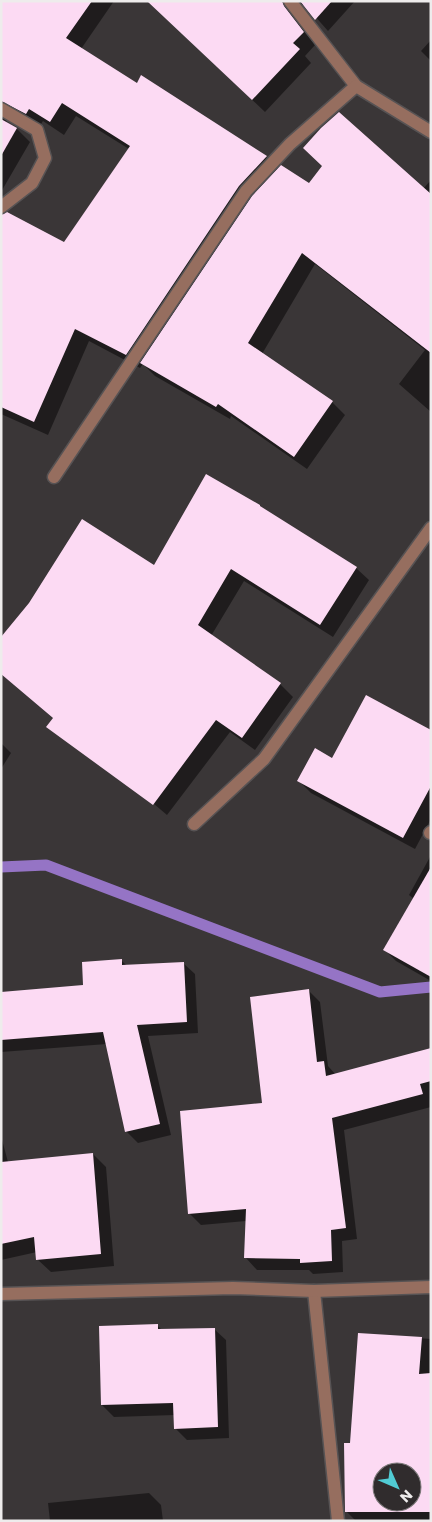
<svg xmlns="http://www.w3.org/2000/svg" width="432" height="1522" viewBox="0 0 432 1522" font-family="Poppins,sans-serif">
<rect width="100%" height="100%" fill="#3a3637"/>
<g fill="#0007" fill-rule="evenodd">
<polygon points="1,1 114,1 81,49 137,84 142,77 266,157 279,170 309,185 423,189 431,180 431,412 399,384 425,350 315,264 262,354 332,402 345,415 307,469 231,416 230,419 155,376 143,364 140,368 89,341 48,435 1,414 1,215 64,243 129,149 76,116 64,135 43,121 39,127 8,118 6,122 17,129 30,142 1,192"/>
<polygon points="207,1 355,1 328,31 306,6 303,5 297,7 294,11 295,19 315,45 305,56 311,63 265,112 192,43"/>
<polygon points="431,40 431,61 421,51"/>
<polygon points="155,567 356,568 369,580 333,637 244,581 211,636 280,684 293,697 255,750 230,732 167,815 1,674 1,639"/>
<polygon points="431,731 431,819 415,849 311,793 299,781"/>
<polygon points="1,743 11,753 1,769"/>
<polygon points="430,857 431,858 431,981 396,961 385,950 414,899 409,895"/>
<polygon points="121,960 127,966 183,963 195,974 198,1033 148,1036 171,1135 138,1143 126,1131 107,1044 1,1052 1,993 85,986"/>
<polygon points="309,991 320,1002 328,1066 336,1075 431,1049 431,1107 344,1130 357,1239 342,1241 343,1272 313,1274 309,1270 257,1270 246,1258 246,1221 201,1225 189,1213 264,1104"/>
<polygon points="1,1136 8,1162 93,1154 106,1167 114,1266 51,1272 37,1259 37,1252 1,1260"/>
<polygon points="157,1325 162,1330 214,1329 226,1340 229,1438 187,1440 175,1428 175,1415 114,1417 102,1405"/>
<path d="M360,1334L431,1339V1521H356L346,1511ZM382,1472H412V1502H382Z"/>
<polygon points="149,1493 161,1505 163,1521 50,1521 48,1503"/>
</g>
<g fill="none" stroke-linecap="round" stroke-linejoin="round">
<polyline stroke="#9574c5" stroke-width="11" points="1,867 46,865 380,992 431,987"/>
</g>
<g fill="#fcdaf3" fill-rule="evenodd">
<polygon points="1,1 92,1 66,38 137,83 141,75 267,156 239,186 126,355 75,329 34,422 1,407 1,215 7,212 64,242 130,146 62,103 50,122 29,109 26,114 1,101"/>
<polygon points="147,1 282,1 284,6 304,32 293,43 300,49 252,100"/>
<polygon points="300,1 332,1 315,20"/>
<polygon points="339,112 431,194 431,353 302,253 248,343 333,401 294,457 218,404 216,407 140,363 252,196 281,165 309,183 322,166 303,148 321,128"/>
<polygon points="1,119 17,128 1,156"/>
<polygon points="206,474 260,505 260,506 357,567 320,625 231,569 198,625 281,683 242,738 216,720 153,805 46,727 53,718 1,674 1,637 29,603 82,519 154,565"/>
<polygon points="366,695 431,730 431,786 403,838 297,781 315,748 332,758"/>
<polygon points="431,867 431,977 383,950"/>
<polygon points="122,959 122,965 184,962 187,1022 137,1025 160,1124 125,1132 103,1032 1,1040 1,992 83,985 82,962"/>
<polygon points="309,989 317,1062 324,1061 326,1076 431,1048 431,1081 420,1084 423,1094 332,1118 346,1228 331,1230 332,1261 300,1263 300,1259 244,1258 246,1209 188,1214 180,1111 262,1103 250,997"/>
<polygon points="93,1153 101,1254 36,1260 34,1237 1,1244 1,1162"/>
<polygon points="158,1324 158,1329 215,1328 218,1427 174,1429 173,1403 101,1405 99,1326"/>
<path d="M358,1333L422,1337L419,1374L431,1373L430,1512H345L344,1443H350ZM382,1472H412V1502H382Z"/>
</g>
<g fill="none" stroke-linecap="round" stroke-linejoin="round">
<g stroke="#575354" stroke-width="15">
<g id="minor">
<polyline points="290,1 356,86 431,132"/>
<polyline points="1,109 37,130 45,158 32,183 1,207"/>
<polyline points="54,477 246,191 290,144 356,86"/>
<polyline points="194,824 264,759 431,528"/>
<polyline points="430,833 431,832"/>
<polyline points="314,1291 338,1521"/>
<polyline points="1,1294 233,1288 314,1291 431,1287"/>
</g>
</g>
<use href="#minor" stroke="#966e5f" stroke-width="12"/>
</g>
<rect width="432" height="1522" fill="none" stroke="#eeecec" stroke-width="5"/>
<g transform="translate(397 1487) rotate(135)"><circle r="24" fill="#302c2d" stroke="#7c7979"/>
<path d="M0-4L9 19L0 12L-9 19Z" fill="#51ccd4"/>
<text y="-8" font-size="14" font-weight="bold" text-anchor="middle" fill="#eeecec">N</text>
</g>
</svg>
